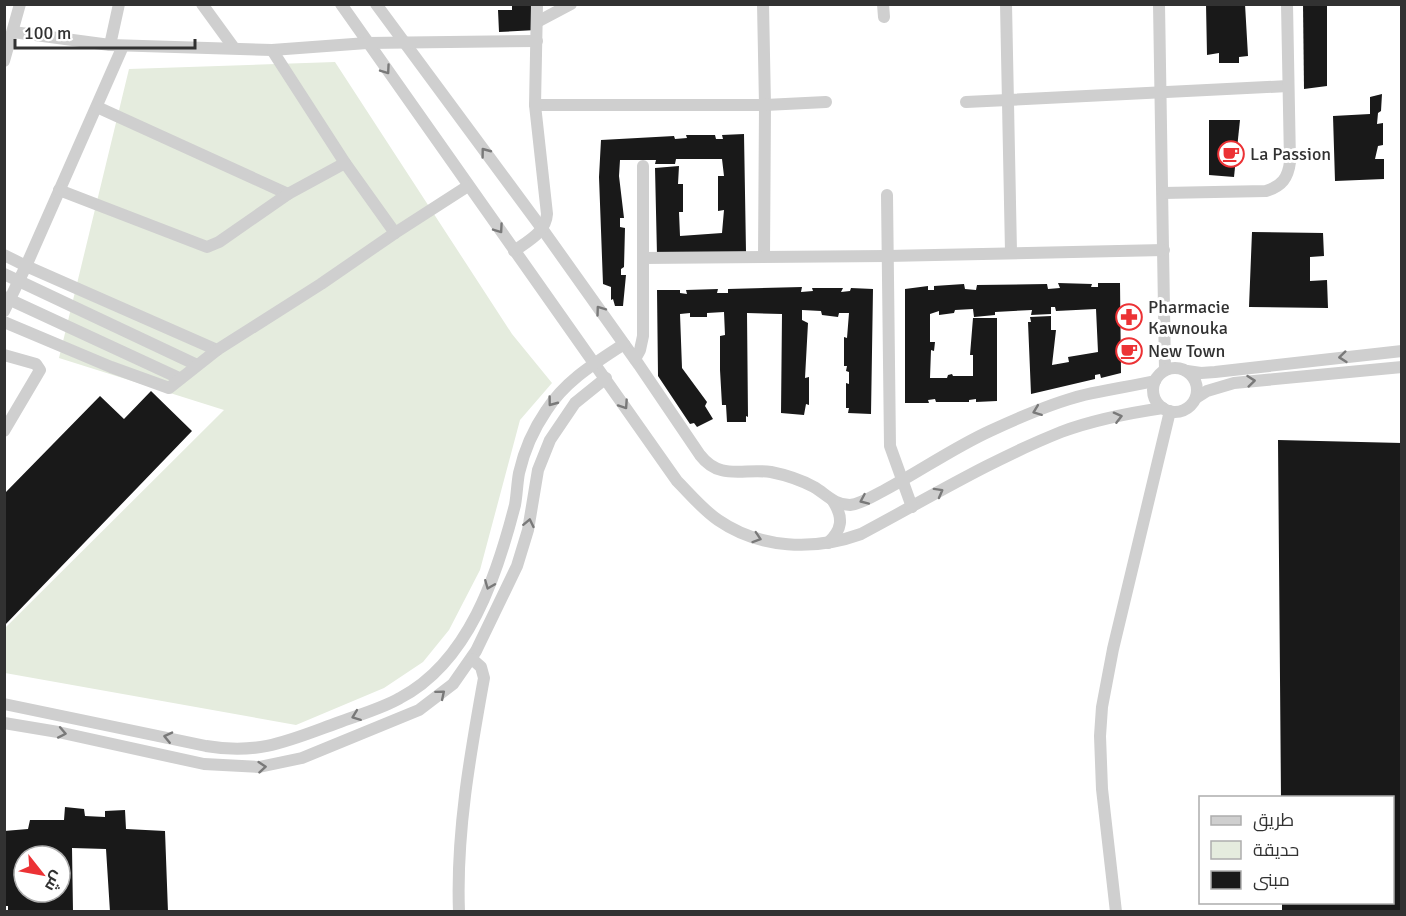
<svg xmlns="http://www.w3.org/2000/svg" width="1406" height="916" viewBox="0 0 1406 916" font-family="Signika,Cairo,sans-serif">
<rect width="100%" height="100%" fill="#fff"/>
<polygon fill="#e5ecde" points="335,62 512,334 552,383 520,420 480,570 449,630 423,662 384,688 296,725 5,673 5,628 224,410 59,358 129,69"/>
<g fill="#191919" fill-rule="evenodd">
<polygon points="1206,4 1245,4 1248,56 1239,57 1239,63 1219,63 1219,53 1207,55"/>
<polygon points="1303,4 1327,4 1327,86 1304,89"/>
<polygon points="512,5 535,5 536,30 499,32 498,10 512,10"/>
<polygon points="1382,94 1381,111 1378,113 1377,124 1383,123 1383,145 1378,146 1375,159 1384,159 1384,179 1335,181 1333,116 1370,114 1370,97"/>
<polygon points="1209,120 1240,120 1234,177 1209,175"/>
<polygon points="744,134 746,252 657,255 655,168 679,166 678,184 683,184 683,212 679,212 680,236 722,233 724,210 718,211 718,176 724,176 722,159 676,159 675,164 655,164 656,160 620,160 619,176 624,218 620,218 620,227 625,228 624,267 621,269 621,275 626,275 623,306 615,306 613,299 611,300 611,287 603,284 599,177 601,140 674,136 675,139 687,138 686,135 715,135 716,139 723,139 722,135"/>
<polygon points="1252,232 1323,233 1324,256 1310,257 1310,281 1327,280 1328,308 1249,307"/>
<polygon points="1058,283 1092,284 1091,287 1098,287 1098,283 1120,283 1121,373 1101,378 1100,374 1095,375 1095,379 1031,394 1028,322 1031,322 1030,317 1051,316 1051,330 1056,330 1052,365 1069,362 1068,357 1098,352 1096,309 1056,311 1055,307 1051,307 1051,314 1031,315 1032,310 995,312 995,315 974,317 973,309 955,310 954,313 939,315 939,311 930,314 930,342 935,342 934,351 931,350 930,378 947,378 948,375 952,374 953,376 973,376 973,355 970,355 973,318 997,318 997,401 976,402 976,399 969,400 969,402 936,402 935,399 928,400 929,403 905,403 905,289 928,286 928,290 934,290 934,286 964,284 965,289 976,290 977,285 1047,284 1048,289 1060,288"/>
<polygon points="802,287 801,292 813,291 812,288 843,288 841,292 850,291 851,288 873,289 871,414 848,413 849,408 846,408 846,383 849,384 849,372 846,371 847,366 844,366 844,337 847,338 849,313 839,313 838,317 822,315 821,311 802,310 802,320 808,323 805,378 809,377 809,405 806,404 804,415 781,413 782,314 747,313 748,417 746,416 746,422 727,422 726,405 722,405 720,370 720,336 725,335 724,312 707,313 707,317 690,317 690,313 680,314 682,368 707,402 705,406 713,419 697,427 694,423 690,424 658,376 657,290 680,290 680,293 687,294 686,290 718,289 717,293 728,293 728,289"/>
<polygon points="151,391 192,431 4,626 4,494 100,396 124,419"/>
<polygon points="1278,440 1402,443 1402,912 1282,912 1282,902 1392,902 1392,798 1281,798"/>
<path d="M65,807L84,809L85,816L105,817V811L125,810L126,829L165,831L168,912H110L106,849L72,848L73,912H8V906H4V894L6,893L4,831L28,829L30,820H64ZM24,856H60V892H24Z"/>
</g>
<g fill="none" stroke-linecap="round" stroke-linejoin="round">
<g stroke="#cfcfcf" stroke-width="12">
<polyline points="202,4 234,48"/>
<path d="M341,4L677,481C690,494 702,509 718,520C760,549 814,551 861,534C927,499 991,460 1061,432C1093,420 1129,413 1163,408"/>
<path d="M376,4L543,230L639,365L700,455C720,481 743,468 771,472C786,475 801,480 814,487C826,494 834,505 850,505C861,504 873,496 883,491C919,472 953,448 990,431C1020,417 1052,403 1084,395C1107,390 1131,386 1155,381"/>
<polyline points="763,4 765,105 764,256"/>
<polyline points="883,4 884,17"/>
<polyline points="1006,4 1011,252"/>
<polyline points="1159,4 1165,370"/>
<polyline points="537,22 571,4"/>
<polyline points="13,32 110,45 272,50 367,43 537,41"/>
<polyline points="110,45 119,4"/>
<path d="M123,46C91,119 58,192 26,266L217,350"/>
<polyline points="272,50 345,163 395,233"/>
<polyline points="4,61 20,4"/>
<polyline points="966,102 1288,86"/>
<polyline points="535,105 765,105 826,102"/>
<polyline points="97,107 288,194"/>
<polyline points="59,190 207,247 219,242 288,194 345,163"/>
<path d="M1163,193L1266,191C1282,186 1288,178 1290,162L1287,4"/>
<polyline points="887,195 890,446 912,507"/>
<path d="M514,251C528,241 546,232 547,214L535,105L537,4"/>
<polyline points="4,255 26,266 4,311"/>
<polyline points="643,258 887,256 1164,250"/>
<polyline points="4,274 197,365"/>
<polyline points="4,297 179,378"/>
<polyline points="4,322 111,367 169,388 217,350 321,284 395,233 468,186"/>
<polyline points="4,355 36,364 40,370 4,431"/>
<polyline points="635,359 640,350 643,336 643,166"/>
<circle cx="1175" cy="390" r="22"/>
<polyline points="1187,371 1201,373 1215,372 1402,351"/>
<polyline points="1196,398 1207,391 1234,383 1402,367"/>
<path d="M828,543C842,530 844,518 833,501"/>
<path d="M4,704L206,746C259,755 288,741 337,723C358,715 381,709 400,698C469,662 497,575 515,505C517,494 517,484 519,473C524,451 533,430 546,411C565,381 595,363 624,344"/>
<polyline points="4,723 58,732 204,764 259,767 302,758 419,710 453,684 476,651 517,566 528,530 538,470 550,440 575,403 606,378"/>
<path d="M459,912C456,834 470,755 484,678L481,667L472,659"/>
<polyline points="1116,912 1102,789 1100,736 1102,707 1113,649 1170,411"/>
</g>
</g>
<defs><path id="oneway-chevron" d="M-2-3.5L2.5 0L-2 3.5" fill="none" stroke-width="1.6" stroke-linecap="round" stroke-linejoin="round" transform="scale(1.5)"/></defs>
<g stroke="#797979">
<use href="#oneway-chevron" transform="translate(386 70) rotate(55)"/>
<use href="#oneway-chevron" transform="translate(485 152) rotate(-127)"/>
<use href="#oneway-chevron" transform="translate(499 229) rotate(55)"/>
<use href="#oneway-chevron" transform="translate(600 310) rotate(-126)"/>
<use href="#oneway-chevron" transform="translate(1343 357) rotate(174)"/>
<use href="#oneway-chevron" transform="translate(1251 381) rotate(-6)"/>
<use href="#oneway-chevron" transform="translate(552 402) rotate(127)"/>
<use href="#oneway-chevron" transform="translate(624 405) rotate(56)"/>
<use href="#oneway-chevron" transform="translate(1037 411) rotate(159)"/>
<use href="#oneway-chevron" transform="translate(1118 417) rotate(-14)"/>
<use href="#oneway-chevron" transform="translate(939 492) rotate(-29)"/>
<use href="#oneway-chevron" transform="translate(864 500) rotate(156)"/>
<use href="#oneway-chevron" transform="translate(529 523) rotate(-78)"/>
<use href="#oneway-chevron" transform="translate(757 538) rotate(18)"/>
<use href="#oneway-chevron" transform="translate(489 585) rotate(112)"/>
<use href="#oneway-chevron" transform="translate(441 694) rotate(-40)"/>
<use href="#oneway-chevron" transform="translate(356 716) rotate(159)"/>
<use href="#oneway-chevron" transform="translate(62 733) rotate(11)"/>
<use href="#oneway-chevron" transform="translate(168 737) rotate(-167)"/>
<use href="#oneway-chevron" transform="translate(262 767) rotate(-5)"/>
</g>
<defs>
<g id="cafe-ring" transform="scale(1.35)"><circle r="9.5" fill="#fff" stroke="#ec3235" stroke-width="1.5"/><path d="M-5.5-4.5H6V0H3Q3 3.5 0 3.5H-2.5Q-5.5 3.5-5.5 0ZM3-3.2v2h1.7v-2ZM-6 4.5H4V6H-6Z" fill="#ec3235"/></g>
<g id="pharmacy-ring" transform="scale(1.35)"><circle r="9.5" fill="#fff" stroke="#ec3235" stroke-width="1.5"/><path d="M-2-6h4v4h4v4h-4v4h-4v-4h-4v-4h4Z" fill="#ec3235"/></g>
</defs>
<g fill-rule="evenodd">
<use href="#cafe-ring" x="1231" y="154"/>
<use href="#pharmacy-ring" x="1129" y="317"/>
<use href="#cafe-ring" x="1129" y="351"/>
</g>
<g text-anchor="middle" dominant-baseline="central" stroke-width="6" stroke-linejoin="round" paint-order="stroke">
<g font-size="18" fill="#323232" stroke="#fff" text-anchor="start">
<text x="1250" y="154">La Passion</text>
<text x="1148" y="307">Pharmacie<tspan x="1148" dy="21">Kawnouka</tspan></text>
<text x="1148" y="351">New Town</text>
</g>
</g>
<rect width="1406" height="916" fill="none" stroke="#323232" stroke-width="12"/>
<rect x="1199" y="796" width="195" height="108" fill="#ffffff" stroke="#adadad" stroke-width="1.5"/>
<rect x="1211" y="816" width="30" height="9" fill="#cfcfcf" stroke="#adadad" stroke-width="1.5"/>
<text x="1253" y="826" font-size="18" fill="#323232">طريق</text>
<rect x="1211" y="841" width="30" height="18" fill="#e5ecde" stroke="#adadad" stroke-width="1.5"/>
<text x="1253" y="856" font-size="18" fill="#323232">حديقة</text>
<rect x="1211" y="871" width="30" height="18" fill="#191919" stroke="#adadad" stroke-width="1.5"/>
<text x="1253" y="886" font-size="18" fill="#323232">مبنى</text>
<g transform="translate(42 874) rotate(121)"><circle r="28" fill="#ffffff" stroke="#adadad" stroke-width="1.5"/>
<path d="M0-4.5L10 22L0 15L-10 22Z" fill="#ec3235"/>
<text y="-9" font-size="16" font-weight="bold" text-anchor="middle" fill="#323232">ش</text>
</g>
<path d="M15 39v9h180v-9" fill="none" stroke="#323232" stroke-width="3"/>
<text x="24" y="39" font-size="18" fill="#323232" stroke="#ffffff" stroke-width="4.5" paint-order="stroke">100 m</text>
</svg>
